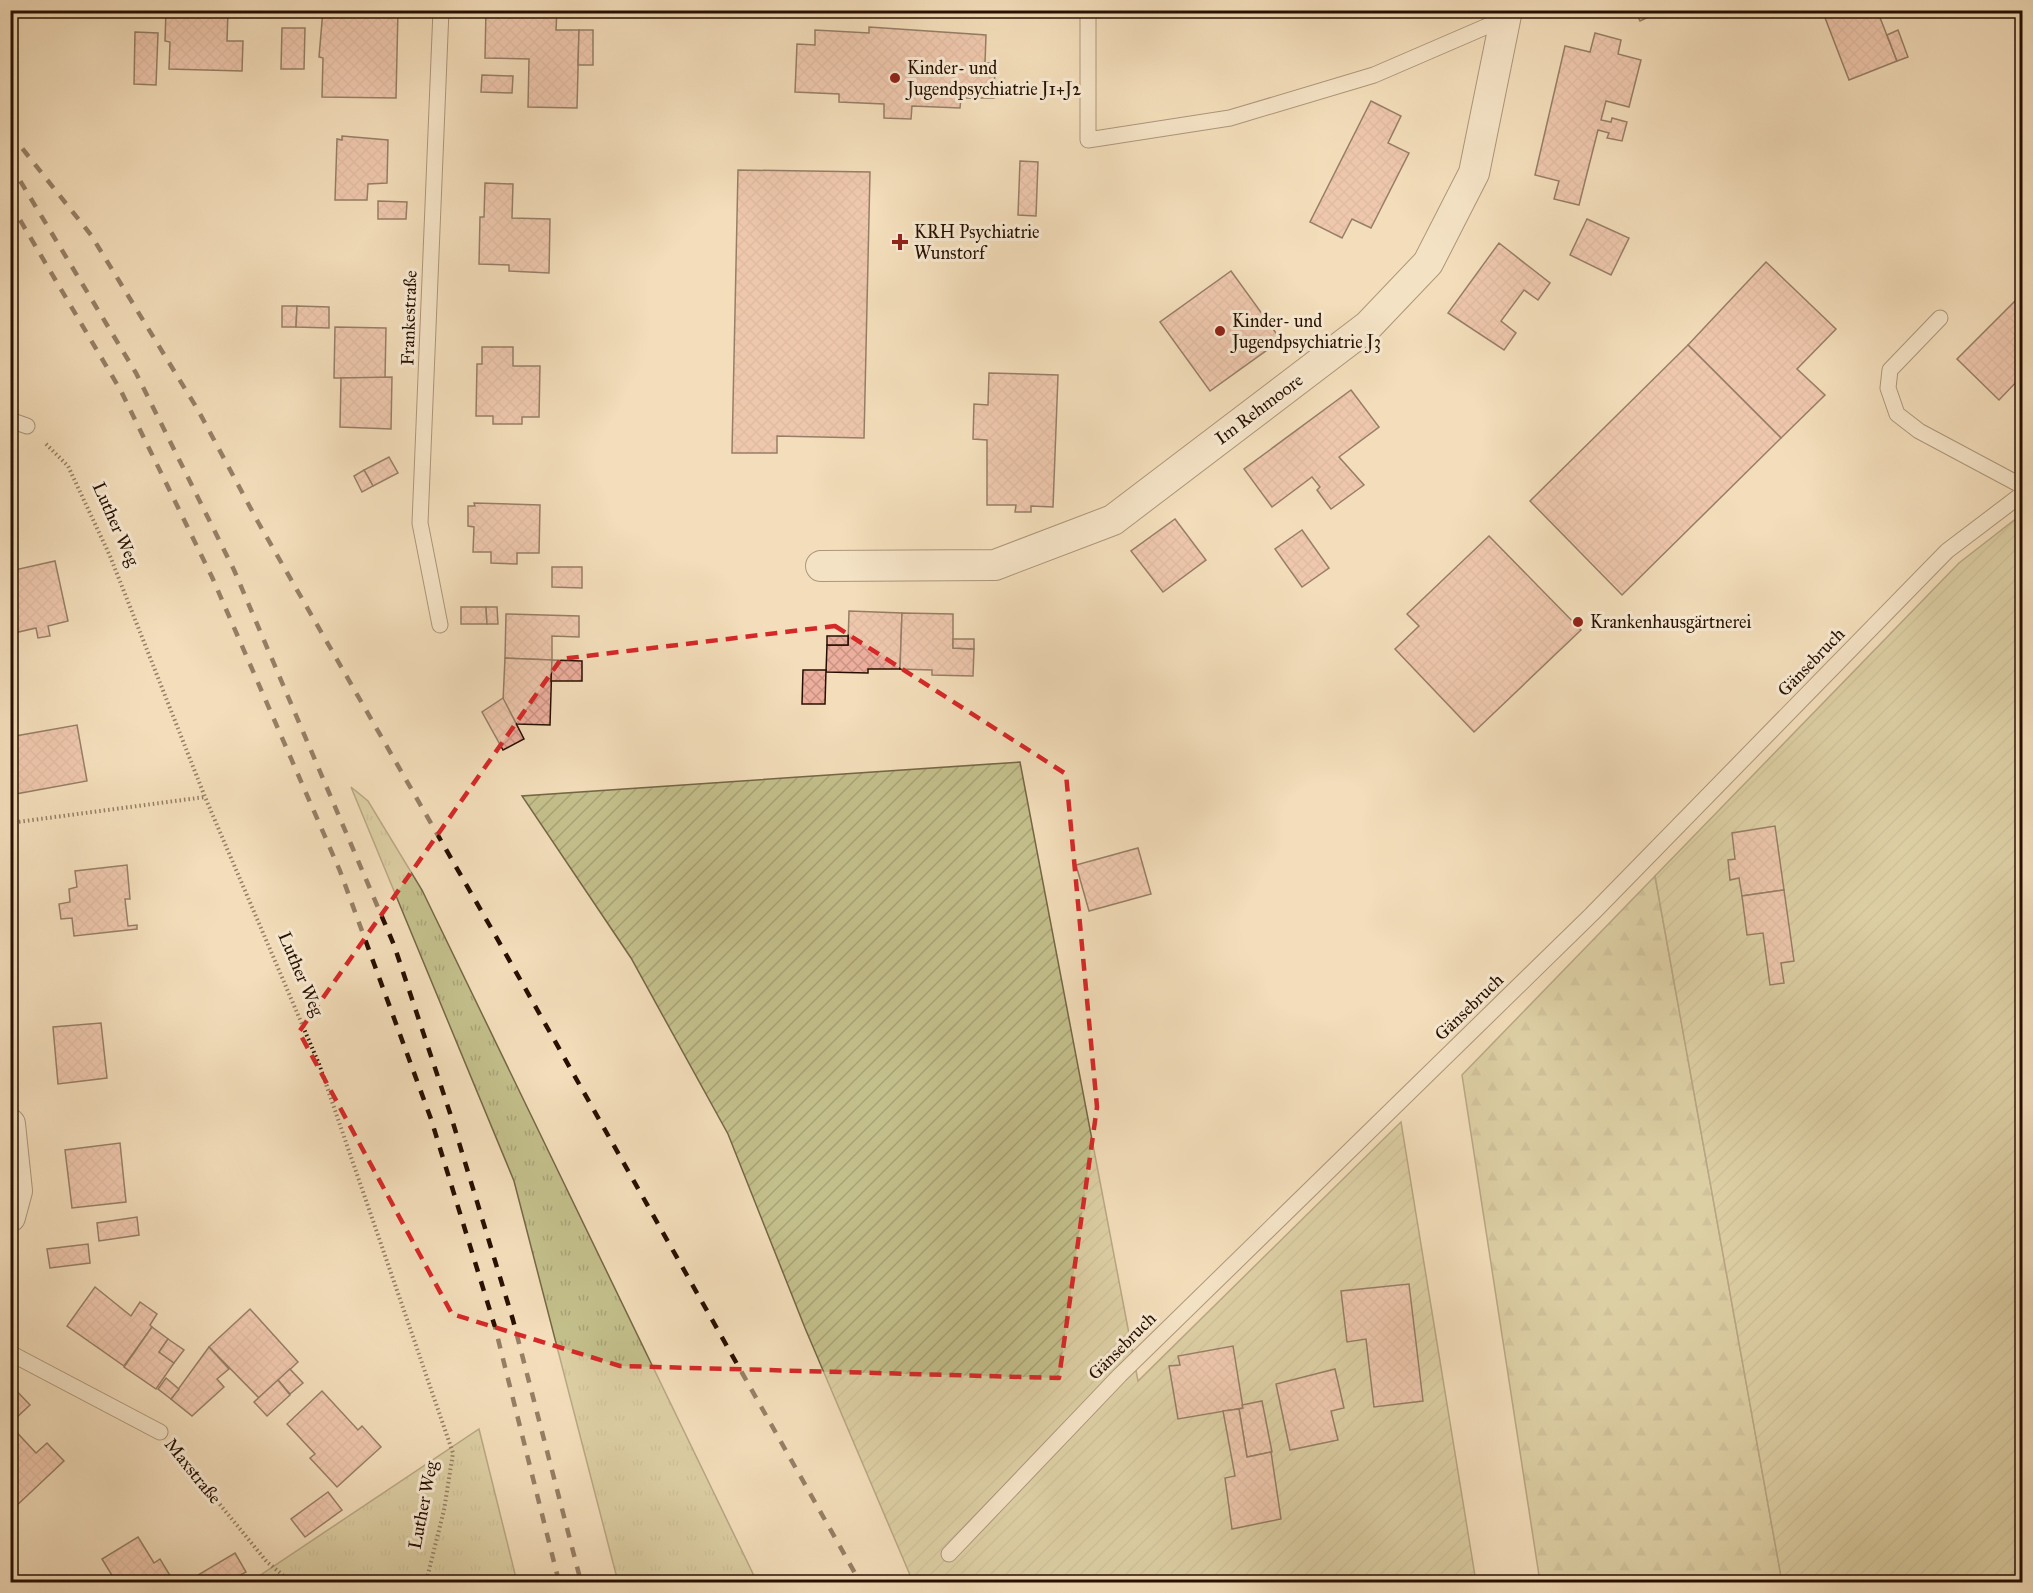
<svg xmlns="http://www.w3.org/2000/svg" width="2033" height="1593" viewBox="0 0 2033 1593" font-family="'IM FELL Great Primer',serif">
<defs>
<pattern id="grass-tufts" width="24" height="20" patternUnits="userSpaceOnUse" patternTransform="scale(1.5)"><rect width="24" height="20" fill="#c3bf8b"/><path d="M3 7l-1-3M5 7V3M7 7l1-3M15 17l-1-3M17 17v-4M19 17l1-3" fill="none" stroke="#a8a376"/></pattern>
<pattern id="forest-firs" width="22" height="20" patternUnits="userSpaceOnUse" patternTransform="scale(1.5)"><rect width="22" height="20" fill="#c3bf8b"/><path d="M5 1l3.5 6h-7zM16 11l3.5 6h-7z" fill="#a8a376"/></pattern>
<pattern id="garden-furrows" width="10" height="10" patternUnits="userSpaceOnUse" patternTransform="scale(1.5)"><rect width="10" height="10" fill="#c3bf8b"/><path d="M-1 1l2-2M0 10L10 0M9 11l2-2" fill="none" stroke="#a8a376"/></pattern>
<pattern id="building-cross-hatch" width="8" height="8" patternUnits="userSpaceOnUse" patternTransform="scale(1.5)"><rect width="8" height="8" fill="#ecae9d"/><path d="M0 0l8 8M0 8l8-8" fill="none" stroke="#ca9485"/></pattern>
</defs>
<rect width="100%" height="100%" fill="#f3ddba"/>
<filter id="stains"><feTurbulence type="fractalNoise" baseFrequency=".00333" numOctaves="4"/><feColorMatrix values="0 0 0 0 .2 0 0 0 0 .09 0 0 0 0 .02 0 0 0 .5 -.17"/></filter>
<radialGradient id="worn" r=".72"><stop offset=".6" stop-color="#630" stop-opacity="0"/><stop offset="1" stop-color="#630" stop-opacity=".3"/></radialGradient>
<g fill="url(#grass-tufts)" stroke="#756746" stroke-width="1.5">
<polygon points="351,787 368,801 422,890 757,1582 618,1582 514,1181"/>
<polygon points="479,1429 517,1582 250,1582"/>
</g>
<polygon fill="url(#forest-firs)" stroke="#756746" stroke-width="1.5" points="1655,876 1782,1582 1540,1582 1462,1075"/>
<g fill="url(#garden-furrows)" stroke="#756746" stroke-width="1.5">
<polygon points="2022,514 2022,1582 1782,1582 1655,876 1959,563"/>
<polygon points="1020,762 1138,1381 1401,1122 1476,1582 913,1582 805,1328 728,1134 631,958 522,796"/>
</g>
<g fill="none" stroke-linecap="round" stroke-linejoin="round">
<polyline stroke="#6d7769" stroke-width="12" points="2013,1582 2022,1575"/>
</g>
<g fill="url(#building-cross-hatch)" stroke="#270f00" stroke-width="1.5">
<polygon points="166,10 228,11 227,41 243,41 242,71 169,69 170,42 165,41"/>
<polygon points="323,10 398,10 396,98 322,97 323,58 319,57"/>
<polygon points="486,10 557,10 556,30 579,30 577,108 528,107 529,59 485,58"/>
<polygon points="1635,10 1663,10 1640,21"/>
<polygon points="1822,10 1877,10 1897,61 1849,80"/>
<polygon points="869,27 986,35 985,63 995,63 994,98 961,98 960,108 912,106 911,119 884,118 884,104 839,102 839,94 795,92 797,44 815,45 815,30 869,33"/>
<polygon points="282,28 305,28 304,69 281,69"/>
<polygon points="579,30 593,30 593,65 578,65"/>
<polygon points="1898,30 1908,57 1897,61 1887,35"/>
<polygon points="135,32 158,33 156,85 134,84"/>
<polygon points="1595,33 1621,40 1618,54 1641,60 1629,107 1606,101 1601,120 1611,122 1612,118 1627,122 1622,141 1607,138 1609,133 1598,130 1579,205 1554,199 1559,181 1535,175 1565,46 1590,52"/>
<polygon points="482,75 513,76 512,93 481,92"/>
<polygon points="1371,101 1401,116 1388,143 1409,153 1371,228 1352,219 1342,238 1310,222"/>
<polygon points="342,136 388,140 387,183 368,184 367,200 335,200 337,139 342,140"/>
<polygon points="1020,161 1038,162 1036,216 1018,215"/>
<polygon points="738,170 870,172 864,438 777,436 777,453 732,453"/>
<polygon points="485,183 513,184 512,218 550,219 549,273 509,271 509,265 479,264 480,217 484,217"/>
<polygon points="378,201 407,202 406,219 378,219"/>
<polygon points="1587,219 1629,238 1611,275 1570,255"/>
<polygon points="1499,243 1550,283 1538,300 1524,290 1501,321 1516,333 1504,350 1448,313"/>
<polygon points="1766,262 1836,329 1797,369 1825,395 1781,438 1688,345"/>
<polygon points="1231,271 1281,340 1210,391 1160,322"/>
<polygon points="2020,296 2022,376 1999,400 1957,359"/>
<polygon points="282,306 297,306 296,327 282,327"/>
<polygon points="297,306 329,307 329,328 296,327"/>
<polygon points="335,327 386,328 385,378 334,378"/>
<polygon points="1688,345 1781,438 1622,595 1530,501"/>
<polygon points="482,347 513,347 513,366 540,366 539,417 522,417 522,424 493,424 493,416 476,416 477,364 482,364"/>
<polygon points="989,373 1058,375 1053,507 1031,506 1031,512 1015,512 1016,505 987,505 987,440 973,439 974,404 988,405"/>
<polygon points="392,377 391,429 340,427 341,378"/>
<polygon points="1351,390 1379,427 1339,457 1364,485 1331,509 1317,490 1320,487 1312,477 1272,507 1244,469"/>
<polygon points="389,457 398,473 373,486 364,470"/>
<polygon points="364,470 373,486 362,492 354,476"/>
<polygon points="474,503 540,505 539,553 517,553 517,564 491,563 491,552 473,552 474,527 468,526 468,506 475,506"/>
<polygon points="1175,519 1206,560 1163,592 1131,551"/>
<polygon points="1302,530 1329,568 1302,587 1275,549"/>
<polygon points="1489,536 1581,630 1474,732 1395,649 1419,626 1407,614"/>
<polygon points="55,561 68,621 48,626 50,636 38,638 36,628 10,634 10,571"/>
<polygon points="552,567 582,567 582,588 552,587"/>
<polygon points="461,607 486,607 487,624 461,624"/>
<polygon points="486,607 497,607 498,624 487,624"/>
<polygon points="849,611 902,613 900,669 868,669 868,673 826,672 827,645 848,645"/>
<polygon points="902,613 953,614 953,648 974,649 973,676 932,675 932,670 900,669"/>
<polygon points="506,614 579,616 579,637 552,636 552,660 505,658"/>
<rect x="827" y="636" width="21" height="9"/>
<polygon points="953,639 974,639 974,649 953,648"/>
<polygon points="505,658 552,660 550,725 516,724 503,701"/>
<polygon points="552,660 582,661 582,681 551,681"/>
<polygon points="803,670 826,670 825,704 802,704"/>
<polygon points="503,698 524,739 503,750 482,712"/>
<polygon points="77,725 87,781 10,795 10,737"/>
<polygon points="1775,826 1784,890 1742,896 1739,878 1730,880 1728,860 1735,859 1732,833"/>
<polygon points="1138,848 1151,894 1089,911 1076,865"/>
<polygon points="127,865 130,899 125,899 128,926 137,925 137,929 74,936 72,918 61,919 59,904 70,902 69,889 77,887 75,871"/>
<polygon points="1784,890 1794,961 1781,963 1784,983 1770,985 1763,933 1747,935 1742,896"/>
<polygon points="101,1023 107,1078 58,1084 53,1027"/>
<polygon points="120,1143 126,1202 72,1208 65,1150"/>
<polygon points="137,1217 139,1235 99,1241 97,1223"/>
<polygon points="88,1244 90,1263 50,1268 47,1249"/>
<polygon points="1409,1284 1423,1401 1374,1407 1366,1339 1347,1342 1341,1291"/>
<polygon points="95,1287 131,1316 140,1302 157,1314 150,1325 152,1327 124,1366 67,1326"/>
<polygon points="250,1309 298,1362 259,1398 209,1347"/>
<polygon points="152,1327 168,1339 159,1352 174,1363 156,1389 124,1367"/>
<polygon points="168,1339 184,1350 174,1363 159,1352"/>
<polygon points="1233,1346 1243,1408 1178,1419 1169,1366 1180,1365 1178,1356"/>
<polygon points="209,1347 229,1369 217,1379 224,1387 192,1416 171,1399"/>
<polygon points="290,1369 303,1383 290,1394 278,1380"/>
<polygon points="1335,1369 1344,1408 1331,1411 1338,1440 1290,1450 1276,1384"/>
<polygon points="166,1378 179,1389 171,1399 158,1389"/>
<polygon points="278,1380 290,1395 267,1416 254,1402"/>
<polygon points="10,1384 30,1405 15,1419 10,1415"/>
<polygon points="322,1391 358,1430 362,1426 381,1447 337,1487 310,1458 315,1454 287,1424"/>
<polygon points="1262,1401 1272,1452 1247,1457 1239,1409 1243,1408 1242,1405"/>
<polygon points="1239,1409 1247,1457 1271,1452 1281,1519 1232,1529 1225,1478 1235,1476 1223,1411"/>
<polygon points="10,1425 36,1453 47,1443 64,1461 14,1508 10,1504"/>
<polygon points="328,1492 342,1510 305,1537 291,1519"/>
<polygon points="138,1537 154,1563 160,1559 171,1577 162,1582 116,1582 102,1559"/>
<polygon points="235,1553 246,1572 228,1582 195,1582 193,1578"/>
</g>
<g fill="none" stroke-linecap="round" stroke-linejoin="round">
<g stroke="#5a422e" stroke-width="17">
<g id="lane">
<polyline points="1088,10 1088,140 1230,118 1374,75 1506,18"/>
<polyline points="1940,318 1890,370 1888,388 1897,414 1919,431 2022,486"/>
<polyline points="10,420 27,426"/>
<polyline points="440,625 420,523 441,10"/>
<polyline points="10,1353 160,1432"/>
<polyline points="949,1554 1120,1375 1592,914 1947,551 2022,494"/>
</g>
</g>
<g stroke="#5a422e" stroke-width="32">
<g id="street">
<polyline points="821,566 995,565 1113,520 1368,326 1428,263 1474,173 1507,10"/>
<polyline points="10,1124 17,1191 10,1217"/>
</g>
</g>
<g stroke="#270f00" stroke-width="4" stroke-dasharray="1.5 3" stroke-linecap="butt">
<polyline points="46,444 68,466 110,556 205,797 319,1064 453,1453 444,1510 426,1582"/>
<polyline points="10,823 205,797"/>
<polyline points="177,1452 267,1562 291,1582"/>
</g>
<use href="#lane" stroke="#f7e9d2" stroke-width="15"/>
<use href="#street" stroke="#f7e9d2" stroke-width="30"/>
<g stroke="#270f00" stroke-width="4.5" stroke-dasharray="10 10" stroke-linecap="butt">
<polyline points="10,133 91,235 198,410 258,522 490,926 860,1582"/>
<polyline points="10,164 136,373 234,570 394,945 450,1113 513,1320 581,1582"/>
<polyline points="10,203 121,391 212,577 340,871 431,1119 495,1327 559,1582"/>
</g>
</g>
<path d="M0 0H2033V1593H0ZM835,626L1066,774L1097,1107L1059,1378L620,1366L452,1314L299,1032L561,659Z" fill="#f3ddba" fill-opacity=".55" fill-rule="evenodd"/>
<path fill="none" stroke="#d62828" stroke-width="4.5" stroke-dasharray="12 8" stroke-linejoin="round" d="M835,626L1066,774L1097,1107L1059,1378L620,1366L452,1314L299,1032L561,659Z"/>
<g fill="#8f2418" stroke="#f7e9d2" stroke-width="2">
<circle cx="895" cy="78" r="6"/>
<path d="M897 233h6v6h6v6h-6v6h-6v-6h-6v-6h6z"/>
<circle cx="1220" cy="331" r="6"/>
<circle cx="1578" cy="622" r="6"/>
</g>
<g text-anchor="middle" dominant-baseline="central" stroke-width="6" stroke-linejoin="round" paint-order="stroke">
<g font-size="18" fill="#270f00" stroke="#f7e9d2" text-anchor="start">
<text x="907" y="68">Kinder- und<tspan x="907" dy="21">Jugendpsychiatrie J1+J2</tspan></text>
<text x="914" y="232">KRH Psychiatrie<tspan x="914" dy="21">Wunstorf</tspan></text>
<text x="1232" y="321">Kinder- und<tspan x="1232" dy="21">Jugendpsychiatrie J3</tspan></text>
<text x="1590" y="622">Krankenhausgärtnerei</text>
</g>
<g font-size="18" fill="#270f00" stroke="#f7e9d2">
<text transform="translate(409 318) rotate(-88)">Frankestraße</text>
<text transform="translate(1259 409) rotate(-37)">Im Rehmoore</text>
<text transform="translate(116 524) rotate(66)">Luther Weg</text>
<text transform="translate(1811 662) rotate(-46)">Gänsebruch</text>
<text transform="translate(301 974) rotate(67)">Luther Weg</text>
<text transform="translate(1469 1007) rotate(-44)">Gänsebruch</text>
<text transform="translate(1122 1346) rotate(-45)">Gänsebruch</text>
<text transform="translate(193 1471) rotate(51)">Maxstraße</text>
<text transform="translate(423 1505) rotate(-79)">Luther Weg</text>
</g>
</g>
<rect width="2033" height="1593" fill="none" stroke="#f3ddba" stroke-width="36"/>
<rect x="12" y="12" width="2009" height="1569" fill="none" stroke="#270f00" stroke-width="3"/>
<rect x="18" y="18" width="1997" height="1557" fill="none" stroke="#270f00" stroke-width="1.5"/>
<rect width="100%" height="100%" filter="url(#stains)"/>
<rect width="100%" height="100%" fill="url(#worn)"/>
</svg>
